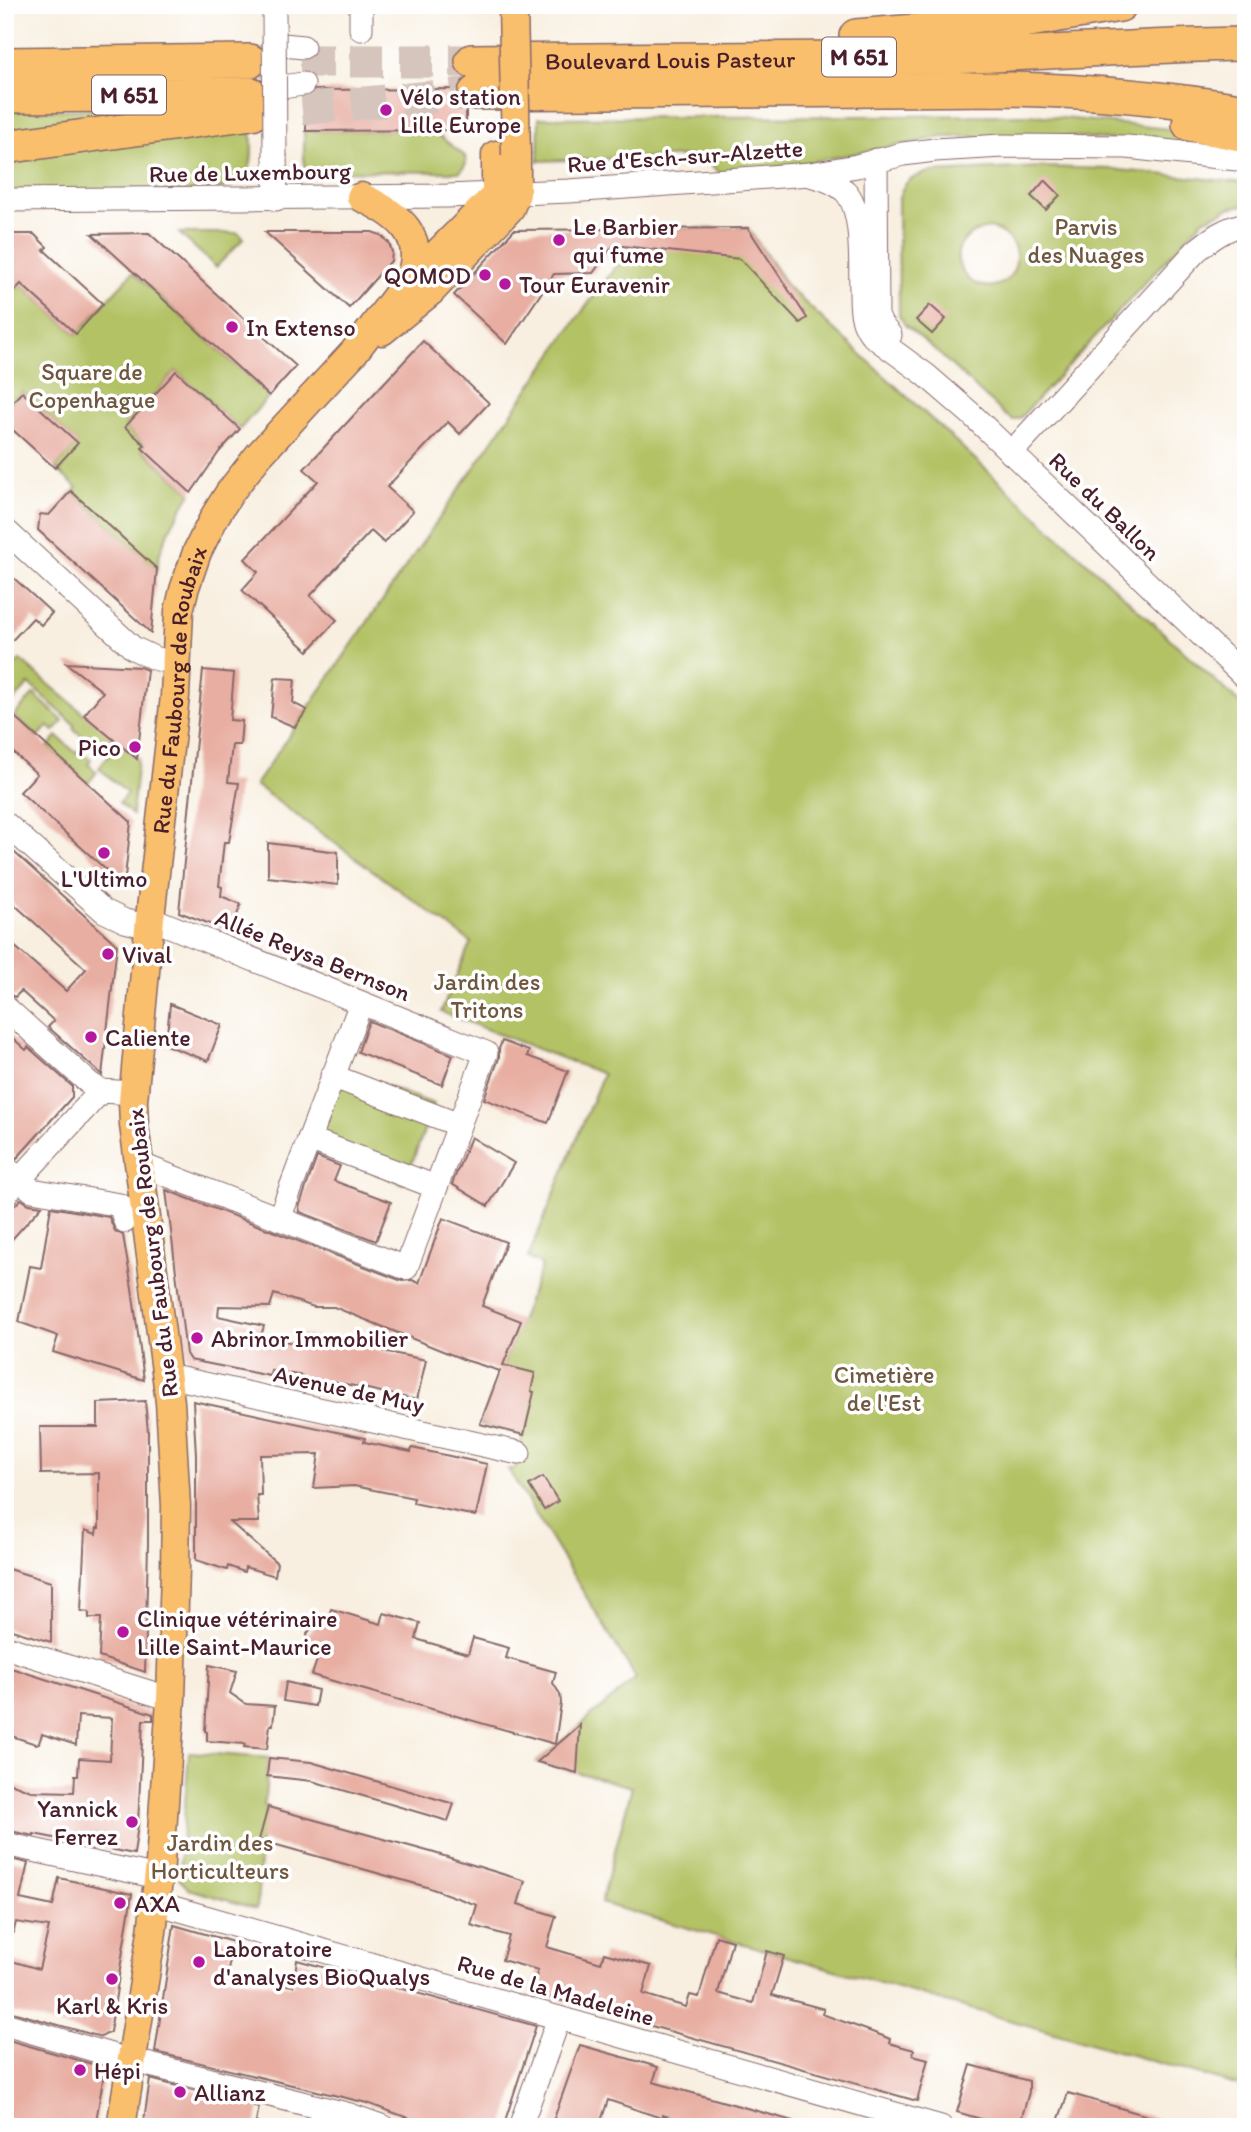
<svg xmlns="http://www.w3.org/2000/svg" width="1251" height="2132" viewBox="0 0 1251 2132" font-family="Itim,sans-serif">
<rect width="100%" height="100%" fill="#fff"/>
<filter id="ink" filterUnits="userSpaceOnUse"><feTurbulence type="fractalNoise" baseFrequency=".0143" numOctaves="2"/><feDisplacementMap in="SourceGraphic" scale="14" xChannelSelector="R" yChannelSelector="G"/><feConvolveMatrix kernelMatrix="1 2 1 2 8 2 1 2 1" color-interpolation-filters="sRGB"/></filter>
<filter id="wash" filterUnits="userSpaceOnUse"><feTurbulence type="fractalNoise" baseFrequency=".00686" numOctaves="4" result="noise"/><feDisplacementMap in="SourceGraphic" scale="28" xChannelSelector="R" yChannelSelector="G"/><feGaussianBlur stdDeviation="1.57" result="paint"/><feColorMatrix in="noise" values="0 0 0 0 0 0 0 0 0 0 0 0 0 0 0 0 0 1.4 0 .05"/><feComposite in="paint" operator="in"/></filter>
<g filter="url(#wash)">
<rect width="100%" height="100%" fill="#f8efe0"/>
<g fill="#b3c265" stroke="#7e7048" stroke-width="2" fill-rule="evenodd">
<polygon points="230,107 5,131 5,111"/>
<polygon points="1034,115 1179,130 1246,151 1066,136 943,137 799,164 720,173 700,156 538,161 539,118"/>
<path d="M251,122C251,143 258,173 236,184C227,188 213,189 203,191L5,192V158Z"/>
<polygon points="432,130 465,156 466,164 460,172 304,171 304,131"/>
<path d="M1043,167L1110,169L1246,183V205L1232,207L1203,220L1020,418L1013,420L1005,415L934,349L905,325L899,315L898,203C902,182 909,178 929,172ZM990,228C1035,241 1016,296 979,285C970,282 964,276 960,267C951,245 971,230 990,228Z"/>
<polygon points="748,228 788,287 1246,709 1246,2088 601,1903 632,1787 537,1762 636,1678 508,1469 515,1469 523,1435 480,1424 542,1265 528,1258 603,1074 441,1012 471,942 255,785 576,320 644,229"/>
<polygon points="179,233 238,233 244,238 216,267"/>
<path d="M133,272L269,396L240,429L176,371L125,427L145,445L142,449L191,493C177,517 159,542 157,570L73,493L77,488L55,468L77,443L22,392L5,410V301L21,284L76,334Z"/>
<polygon points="20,660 138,759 132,815 119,803 127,793 99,768 109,755 88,737 85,739 73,728 75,725 29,684 5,710 5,698 12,690 5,684 5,663 12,668"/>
<polygon points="34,694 63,721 54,731 48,726 38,737 14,716"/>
<polygon points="57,736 76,753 79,750 91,760 88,764 97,772 88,783 48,747"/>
<polygon points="339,1069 434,1104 404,1184 309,1148"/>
<polygon points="189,1752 269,1758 264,1806 268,1807 261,1840 257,1909 189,1889 179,1879"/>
</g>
<g id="blocks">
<g fill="#e8aea2">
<polygon points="457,89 458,102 466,110 466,130 306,131 306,97 315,90"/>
<polygon points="1045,180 1060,195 1046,210 1031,196"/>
<polygon points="748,228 807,318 800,323 740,259 614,245 593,273 554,274 507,344 454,295 514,230"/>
<polygon points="265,232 372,232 381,235 389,243 392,252 391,261 349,308"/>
<polygon points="149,233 296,366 269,396 92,234"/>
<polygon points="5,234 34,234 47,247 44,250 103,304 76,334 21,284 5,301"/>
<polygon points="930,305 946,319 932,334 916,320"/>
<polygon points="423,341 489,403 460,434 448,422 387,487 413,511 384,543 371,531 310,596 337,620 308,651 242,590 258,572 245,559 318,481 304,469"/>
<polygon points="176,371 240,429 219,452 191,493 142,448 145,445 125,427"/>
<polygon points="22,392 78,443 55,468 14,431 5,441 5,410"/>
<polygon points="71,491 157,569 151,633 38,530 40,514 49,515"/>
<polygon points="5,570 52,613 41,625 33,618 5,648"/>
<polygon points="66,663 140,667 147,670 137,759 84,715 103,692"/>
<polygon points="203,670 234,673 230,720 242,721 240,745 232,745 228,782 239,783 229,842 224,842 219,886 222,887 221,896 241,904 231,932 179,912"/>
<polygon points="275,678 295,679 293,703 307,710 295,727 271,717"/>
<polygon points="5,708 131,822 124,886 20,792 37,774 5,745"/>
<polygon points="268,843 338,852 338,885 268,877"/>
<polygon points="5,844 117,945 102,1075 48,1027 54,1021 21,991 15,997 5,993 5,938 66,991 86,969 5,896"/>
<polygon points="170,1004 222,1025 208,1061 166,1045"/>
<polygon points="369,1021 453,1055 442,1085 358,1052"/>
<polygon points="5,1031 26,1050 28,1047 72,1086 72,1097 17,1158 5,1148"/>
<polygon points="502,1041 529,1051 527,1056 568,1071 548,1123 484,1099 499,1058 499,1049"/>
<polygon points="471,1137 514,1163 488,1206 452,1184"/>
<polygon points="317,1157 340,1166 334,1181 391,1202 376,1241 300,1212 299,1207"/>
<polygon points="166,1190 402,1281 412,1280 419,1283 443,1218 506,1242 482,1306 521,1321 503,1365 535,1373 531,1391 534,1392 524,1435 480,1424 500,1371 465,1360 334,1307 314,1307 274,1294 270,1307 219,1306 218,1316 264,1326 261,1336 299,1344 301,1334 426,1360 417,1400 332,1381 332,1383 303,1378 303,1376 271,1370 270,1376 190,1360 186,1354"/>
<polygon points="21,1199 29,1204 42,1206 5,1247 5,1215"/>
<polygon points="51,1207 109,1217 115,1231 123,1235 132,1288 144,1380 53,1352 58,1336 19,1322 30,1266 41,1268"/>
<polygon points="145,1401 148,1432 148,1543 145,1672 99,1657 101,1618 89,1618 89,1612 81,1611 85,1530 96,1534 97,1528 99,1528 99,1473 41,1474 40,1427 98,1427 98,1403"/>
<polygon points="193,1401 365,1438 364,1442 411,1452 412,1448 487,1464 476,1516 413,1503 414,1498 354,1486 314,1488 319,1454 260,1455 261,1495 257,1495 259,1522 230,1522 277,1563 275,1576 245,1567 244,1572 228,1566 227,1570 196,1560 196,1455"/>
<polygon points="543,1477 558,1501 544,1510 529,1485"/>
<polygon points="5,1568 51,1582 51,1642 5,1628"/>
<polygon points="331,1609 381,1624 384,1613 420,1623 416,1639 468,1654 473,1638 509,1648 506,1658 556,1672 553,1683 560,1694 561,1703 555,1744 312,1675 318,1657 308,1647 307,1634 315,1624 328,1619"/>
<polygon points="209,1665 237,1671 230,1693 246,1704 275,1706 273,1725 270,1725 267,1749 244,1747 245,1744 207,1741 207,1732 205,1731"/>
<polygon points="5,1666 153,1714 153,1720 143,1720 138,1825 134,1854 34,1834 34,1836 5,1830 5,1781 31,1791 74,1792 75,1776 78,1776 79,1758 110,1760 112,1718 78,1716 76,1745 42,1734 39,1743 36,1744 5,1734"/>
<polygon points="286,1682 318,1690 315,1706 283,1701"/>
<polygon points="580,1725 577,1773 537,1762"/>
<polygon points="269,1758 311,1762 454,1804 448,1821 312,1781 267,1776"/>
<polygon points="268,1807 431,1852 525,1881 518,1904 556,1916 547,1947 601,1963 604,1953 651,1966 643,1994 686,2007 690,1995 699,1997 716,1936 732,1941 718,1993 753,2003 767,1951 784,1956 772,1995 824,2009 822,2014 883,2036 890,2039 889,2043 914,2050 913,2055 928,2059 917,2101 531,1992 538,1970 502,1960 509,1936 471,1925 477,1905 427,1887 259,1840"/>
<polygon points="5,1858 28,1863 20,1899 53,1906 59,1878 132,1894 110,2032 101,2037 5,2010 5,1959 39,1969 49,1927 16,1922 13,1934 5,1933"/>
<polygon points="174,1925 233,1942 227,1977 293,1986 297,1960 536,2026 503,2127 433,2127 367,2103 155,2052"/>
<polygon points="5,2039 99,2066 104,2074 95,2127 32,2127 5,2117"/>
<polygon points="580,2045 658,2067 653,2082 793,2121 793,2127 692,2127 693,2123 662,2115 661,2118 608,2100 599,2127 551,2127"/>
<polygon points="971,2065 1029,2081 1029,2092 1019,2127 1008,2127 957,2112"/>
<polygon points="150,2079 259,2107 255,2127 143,2127"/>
<polygon points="1068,2093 1169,2122 1168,2127 1056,2127"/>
</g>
</g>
</g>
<g filter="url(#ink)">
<use href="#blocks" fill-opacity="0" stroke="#87686a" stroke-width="2"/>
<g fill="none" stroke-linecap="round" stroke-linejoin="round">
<g stroke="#d5c5bc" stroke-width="33" stroke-dasharray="33 17" stroke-linecap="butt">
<polyline points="250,61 472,61"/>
<polyline points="252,113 475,93"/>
</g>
<g stroke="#87686a" stroke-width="25">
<g id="minor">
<polyline points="361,29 361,7"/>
<polyline points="274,44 303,47"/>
<polyline points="275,88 303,84"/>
<polyline points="275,157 276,199"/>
<polyline points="876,160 877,316 882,326 890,335"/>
<path d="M810,175C823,178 835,182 845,191C864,210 860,265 861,292C861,309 861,324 874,337L926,375L970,413L1246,678"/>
<polyline points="5,200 447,196 569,191 810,174 857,166 903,154 935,150 1002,146 1127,147 1246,160"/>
<path d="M1011,453L1196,251C1212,238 1225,228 1246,224"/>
<polyline points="5,530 133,648 154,658 177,664"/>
<polyline points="5,823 104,911 125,921 149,927"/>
<polyline points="5,1007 89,1083 101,1091"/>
<polyline points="332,1076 459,1125"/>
<polyline points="309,1139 436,1187"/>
<polyline points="139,1164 406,1268 486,1053 150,918"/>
<polyline points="5,1167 32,1190 120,1205 125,1221"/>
<polyline points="5,1195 101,1091 133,1093"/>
<polyline points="279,1219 361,1003"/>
<polyline points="168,1376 519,1453"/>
<polyline points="5,1647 171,1699"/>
<polyline points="5,1844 158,1877"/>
<polyline points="156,1903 941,2127"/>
<polyline points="5,2024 118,2057 350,2115 384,2127"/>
<polyline points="520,2127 559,2018"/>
</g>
</g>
<g stroke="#87686a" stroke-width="31">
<g id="major">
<path d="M361,197C400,215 429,237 408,283"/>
<polyline points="382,331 430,292 510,208 516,194 516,155"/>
<path id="s1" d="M121,2127L152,1932L160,1863L171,1699L175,1570L176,1506L170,1402L134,1125L133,1101L150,918L175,696L179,611L184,590L197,552L215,516L230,492L259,455L354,352L402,289L496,195V155"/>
</g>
</g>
<g stroke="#87686a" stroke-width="36">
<g id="highway">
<polyline points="856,36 1011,23 1120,5"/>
<path id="s2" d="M472,61L951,57C1049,53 1147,45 1246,44"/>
<polyline points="5,64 250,61"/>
<path d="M475,93L1011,89C1090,91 1168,98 1246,111"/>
<polyline points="5,96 251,94"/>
<polyline points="1189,124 1246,135"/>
<polyline points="5,147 252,113"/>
</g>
</g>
<use href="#minor" stroke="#fff" stroke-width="23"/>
<use href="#major" stroke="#f9bf6d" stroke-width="28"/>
<use href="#highway" stroke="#f9bf6d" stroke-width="33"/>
<g stroke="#87686a" stroke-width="25" stroke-linecap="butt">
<polyline id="minor-bridge" points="274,9 275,157"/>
</g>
<g stroke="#87686a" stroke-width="31" stroke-linecap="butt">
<polyline id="major-bridge" points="513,5 516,155"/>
</g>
<use href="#minor-bridge" stroke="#fff" stroke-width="23"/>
<use href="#major-bridge" stroke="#f9bf6d" stroke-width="28"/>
</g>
</g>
<g fill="#b5179e" stroke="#fff" stroke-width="2.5">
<circle cx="386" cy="110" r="7"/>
<circle cx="559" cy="240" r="7"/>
<circle cx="485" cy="275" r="7"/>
<circle cx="505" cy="284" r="7"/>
<circle cx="232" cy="327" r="7"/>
<circle cx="135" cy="747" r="7"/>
<circle cx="104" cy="853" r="7"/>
<circle cx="108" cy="954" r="7"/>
<circle cx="91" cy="1037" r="7"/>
<circle cx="197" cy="1338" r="7"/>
<circle cx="123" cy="1632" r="7"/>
<circle cx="132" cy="1822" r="7"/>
<circle cx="120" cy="1903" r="7"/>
<circle cx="199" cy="1962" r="7"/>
<circle cx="112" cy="1979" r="7"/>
<circle cx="80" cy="2070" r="7"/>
<circle cx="180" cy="2092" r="7"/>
</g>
<g text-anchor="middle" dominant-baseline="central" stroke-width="7" stroke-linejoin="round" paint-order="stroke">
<g fill="#fff" stroke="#80626b" stroke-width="2">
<rect x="822" y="37.5" width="74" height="39" rx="5"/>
<rect x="92" y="75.5" width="74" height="39" rx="5"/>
</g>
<g font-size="23" font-weight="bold" fill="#4a1f2b">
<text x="859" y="57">M 651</text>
<text x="129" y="95">M 651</text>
</g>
<g font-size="24" fill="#4a1f2b" stroke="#fff">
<text stroke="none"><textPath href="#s2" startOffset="198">Boulevard Louis Pasteur</textPath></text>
<text transform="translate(685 156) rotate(-4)">Rue d'Esch-sur-Alzette</text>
<text transform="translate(250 172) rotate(-1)">Rue de Luxembourg</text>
<text transform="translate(1105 506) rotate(44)">Rue du Ballon</text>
<text stroke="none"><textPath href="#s1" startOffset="1446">Rue du Faubourg de Roubaix</textPath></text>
<text transform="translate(313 955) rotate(22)">Allée Reysa Bernson</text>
<text transform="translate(152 1253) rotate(-97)">Rue du Faubourg de Roubaix</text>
<text transform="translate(349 1389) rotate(12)">Avenue de Muy</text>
<text transform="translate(556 1990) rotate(16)">Rue de la Madeleine</text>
</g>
<g font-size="24" fill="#4a1f2b" stroke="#fff" text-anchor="start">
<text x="400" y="96">Vélo station<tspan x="400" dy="28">Lille Europe</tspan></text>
<text x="573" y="226">Le Barbier<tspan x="573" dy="28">qui fume</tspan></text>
<text x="471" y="275" text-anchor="end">QOMOD</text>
<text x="519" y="284">Tour Euravenir</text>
<text x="246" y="327">In Extenso</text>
<text x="121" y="747" text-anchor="end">Pico</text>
<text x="104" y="878" text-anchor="middle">L'Ultimo</text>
<text x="122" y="954">Vival</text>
<text x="105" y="1037">Caliente</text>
<text x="211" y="1338">Abrinor Immobilier</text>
<text x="137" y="1618">Clinique vétérinaire<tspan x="137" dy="28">Lille Saint-Maurice</tspan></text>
<text x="118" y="1808" text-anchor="end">Yannick<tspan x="118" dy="28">Ferrez</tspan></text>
<text x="134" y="1903">AXA</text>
<text x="213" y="1948">Laboratoire<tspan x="213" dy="28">d'analyses BioQualys</tspan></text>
<text x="112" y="2005" text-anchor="middle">Karl &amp; Kris</text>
<text x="94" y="2070">Hépi</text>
<text x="194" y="2092">Allianz</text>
</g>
<g font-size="24" fill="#6f583f" stroke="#fff">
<text x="1086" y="226">Parvis<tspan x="1086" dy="28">des Nuages</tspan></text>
<text x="92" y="371">Square de<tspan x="92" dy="28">Copenhague</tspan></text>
<text x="487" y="981">Jardin des<tspan x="487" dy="28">Tritons</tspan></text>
<text x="884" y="1374">Cimetière<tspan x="884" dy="28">de l'Est</tspan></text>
<text x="220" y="1842">Jardin des<tspan x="220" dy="28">Horticulteurs</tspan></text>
</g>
</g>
<rect width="1251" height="2132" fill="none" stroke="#fff" stroke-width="28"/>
</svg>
